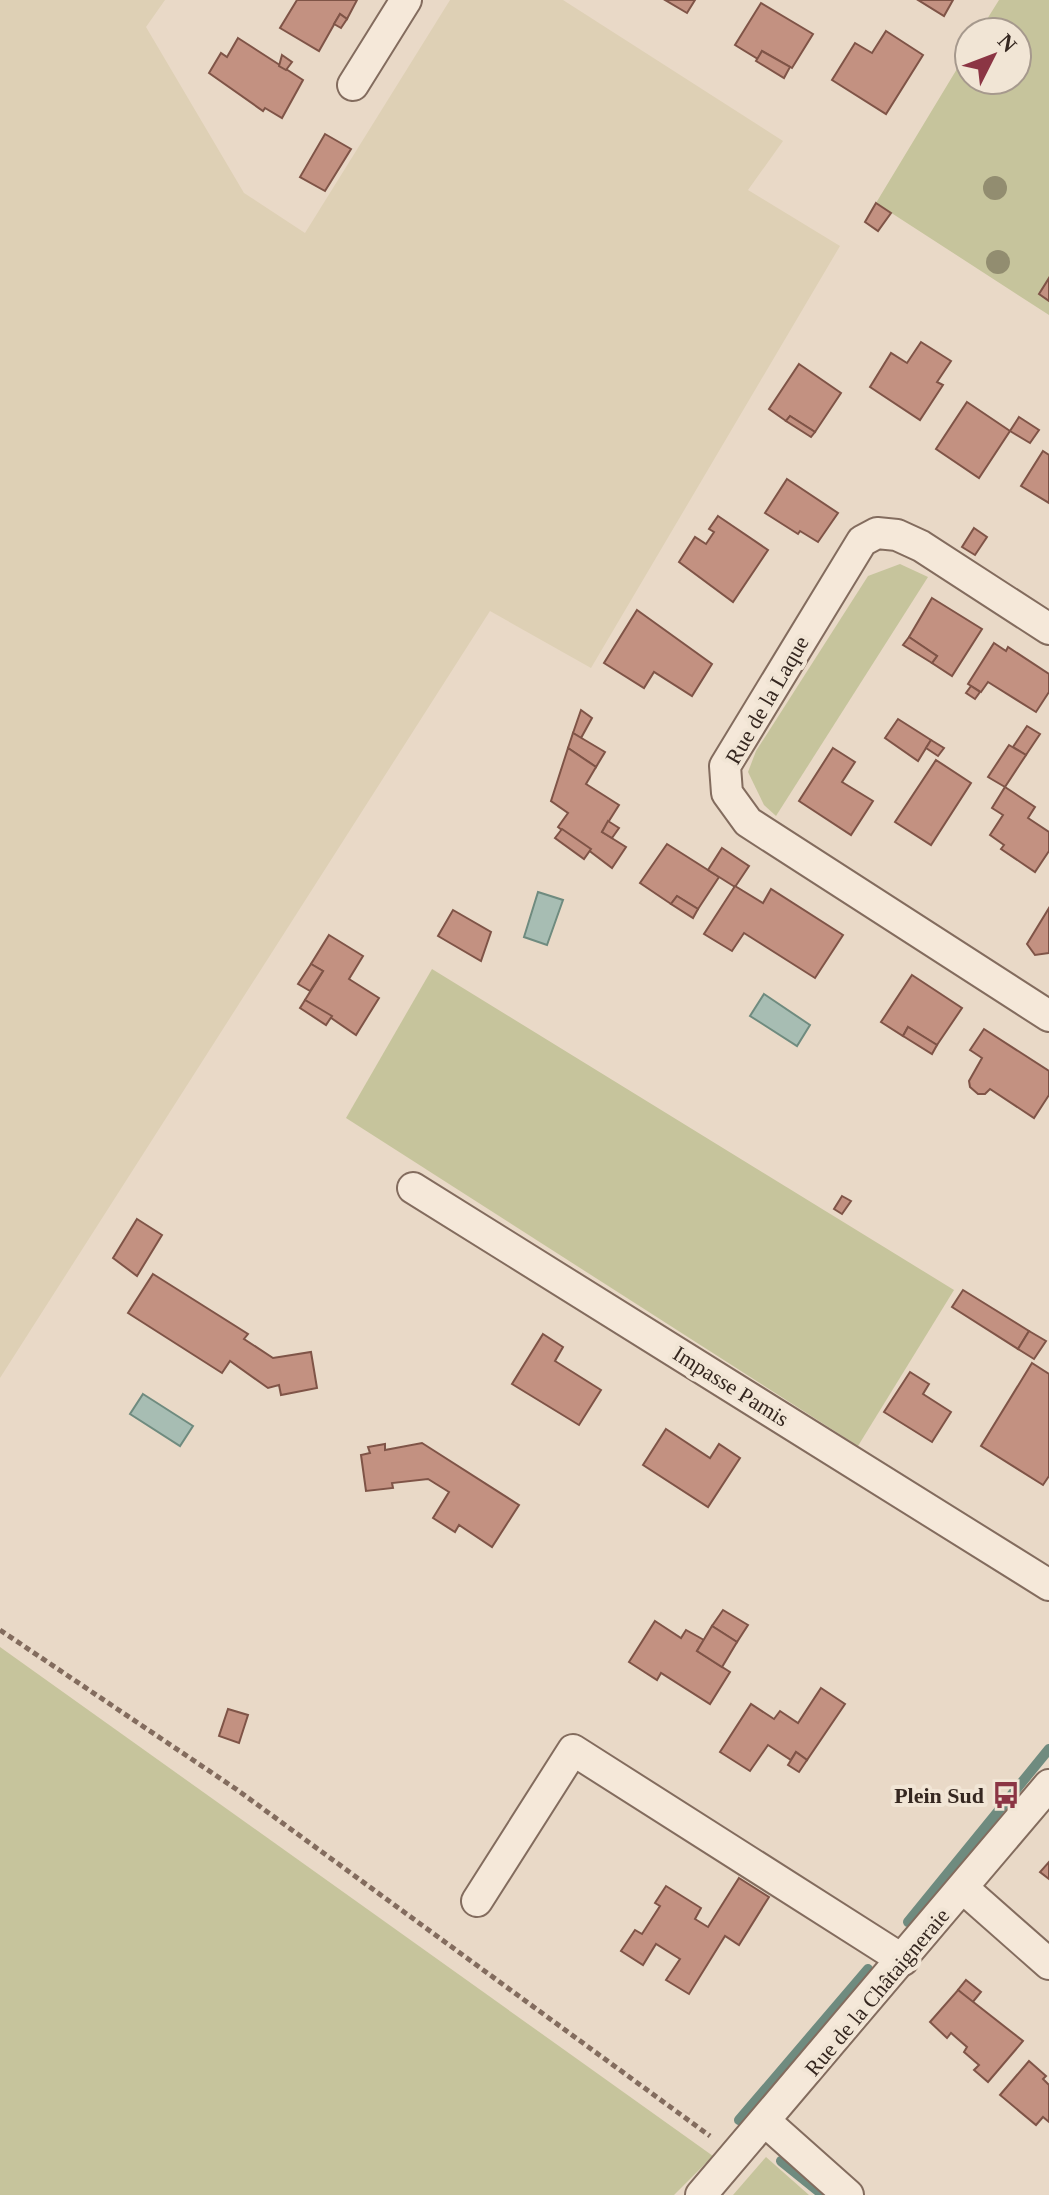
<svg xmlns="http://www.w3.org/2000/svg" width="1049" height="2195" viewBox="0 0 1049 2195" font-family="'Times New Roman',serif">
<rect width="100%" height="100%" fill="#e9d9c7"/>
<polygon fill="#ded0b5" points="0,0 165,0 146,27 244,193 305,233 450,0 563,0 783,141 748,190 840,246 591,668 490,611 0,1378"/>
<g fill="#c6c49c">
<polygon points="999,0 1049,0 1049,315 876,203 969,49 969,80 1017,80 1017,32 979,32"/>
<polygon points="900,564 928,577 776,816 764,805 748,772 756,751 868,576"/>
<polygon points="432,969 954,1290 858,1446 346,1118"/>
<polygon points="0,1647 713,2156 674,2195 0,2195"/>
<polygon points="766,2157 809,2195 733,2195"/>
</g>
<g fill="#a7bdb3" stroke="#6f8b7f" stroke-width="2">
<polygon points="538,892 563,900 547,945 524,937"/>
<polygon points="764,994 810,1025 797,1046 750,1016"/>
<polygon points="143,1394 193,1426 180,1446 130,1414"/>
</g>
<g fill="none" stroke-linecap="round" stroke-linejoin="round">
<g stroke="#6f8b7f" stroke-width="10">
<polyline points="908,1922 1049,1749"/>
<polyline points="739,2120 868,1969"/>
<polyline points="781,2161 823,2195"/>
</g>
</g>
<g fill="#c39181" stroke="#7f5447" stroke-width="2">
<polygon points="297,0 357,0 347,19 340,14 319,51 280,28"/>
<polygon points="665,0 695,0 687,13"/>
<polygon points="918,0 953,0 944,16"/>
<polygon points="761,3 813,34 792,68 762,51 758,59 735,45"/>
<polygon points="340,14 347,19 341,28 334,24"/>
<polygon points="886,31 923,55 886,114 832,80 855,43 872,53"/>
<polygon points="238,38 303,80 282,118 265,108 263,111 209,73 221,53 227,57"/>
<polygon points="762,51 790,67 784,78 756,61"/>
<polygon points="282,55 292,62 286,70 279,66"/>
<polygon points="325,134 351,149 325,191 300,177"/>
<polygon points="876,203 891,213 878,231 865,222"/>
<polygon points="1049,278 1049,301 1039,294"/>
<polygon points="921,342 951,361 937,382 943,385 920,420 870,387 891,353 907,363"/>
<polygon points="799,364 841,393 815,432 790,416 786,421 769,409"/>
<polygon points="967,402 1010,431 979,478 936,449"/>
<polygon points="790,416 815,432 811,437 786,421"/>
<polygon points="1019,417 1039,430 1030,443 1010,431"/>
<polygon points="1043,451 1049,455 1049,503 1021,486"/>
<polygon points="787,479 838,513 818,542 800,531 798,534 765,513"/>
<polygon points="718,516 768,550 733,602 679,562 695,537 706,544 714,532 709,529"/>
<polygon points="974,528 987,537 975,555 962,547"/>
<polygon points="932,598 982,629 952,676 932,663 937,656 909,637"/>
<polygon points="637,610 712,664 692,696 654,672 644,688 604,663"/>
<polygon points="909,637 937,656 932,663 903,645"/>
<polygon points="994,643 1006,651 1008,647 1049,674 1049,692 1036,712 988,682 981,692 968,684"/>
<polygon points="971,686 980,692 975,699 966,693"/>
<polygon points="581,710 592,718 581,738 573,733"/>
<polygon points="898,719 931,740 918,761 885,738"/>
<polygon points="1027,726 1040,734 1026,755 1013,747"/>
<polygon points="573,733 605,752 596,767 568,748"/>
<polygon points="931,740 944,748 938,756 926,748"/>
<polygon points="1009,745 1026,755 1005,787 988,777"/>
<polygon points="568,748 596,767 586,784 619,805 602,832 626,847 612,868 558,827 568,813 551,801"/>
<polygon points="833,748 855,762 842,782 873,801 851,835 799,801"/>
<polygon points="936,760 971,783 931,845 895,822"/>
<polygon points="1005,787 1035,807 1028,818 1049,832 1049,851 1035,872 1001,849 1004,845 990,835 1003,815 992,808"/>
<polygon points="608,821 619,828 612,838 602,832"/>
<polygon points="562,829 591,849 584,859 555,838"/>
<polygon points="667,844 719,877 698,909 677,896 671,904 640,883"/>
<polygon points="722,848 749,866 735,887 708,870"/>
<polygon points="735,886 763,903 771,889 843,935 815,978 744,933 732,951 704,934"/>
<polygon points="677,896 698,909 693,918 671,904"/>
<polygon points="1049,908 1049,953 1035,955 1027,944"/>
<polygon points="453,910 491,932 481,961 438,936"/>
<polygon points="329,935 363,956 349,979 379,998 356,1035 305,1000 323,971 311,964"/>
<polygon points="311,964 323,971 310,991 298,984"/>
<polygon points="912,975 962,1008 937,1045 908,1027 903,1036 881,1022"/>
<polygon points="305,1000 332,1016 326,1025 300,1008"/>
<polygon points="908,1027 937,1045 932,1054 903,1036"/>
<polygon points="984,1029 1049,1071 1049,1095 1034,1118 990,1089 985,1094 978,1094 970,1087 969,1081 982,1058 970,1050"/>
<polygon points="842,1196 851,1201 842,1214 834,1209"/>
<polygon points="137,1219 162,1235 137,1276 113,1258"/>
<polygon points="153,1274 248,1334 244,1339 273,1358 311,1352 317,1388 281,1395 279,1385 268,1388 230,1361 222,1373 128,1313"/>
<polygon points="963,1290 1029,1331 1018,1349 952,1307"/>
<polygon points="1029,1331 1046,1341 1034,1359 1018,1349"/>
<polygon points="543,1334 563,1347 555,1361 601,1390 579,1425 512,1384"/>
<polygon points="1032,1363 1049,1374 1049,1476 1043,1485 981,1446"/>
<polygon points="910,1372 929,1384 923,1394 951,1412 932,1442 884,1412"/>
<polygon points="666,1429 710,1458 719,1444 740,1458 708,1507 643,1465"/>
<polygon points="422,1443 519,1505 492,1547 459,1525 455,1532 433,1518 449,1492 428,1479 392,1483 393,1488 366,1491 361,1455 370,1453 368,1447 385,1444 385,1450"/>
<polygon points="723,1610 748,1625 737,1642 712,1626"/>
<polygon points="655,1621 681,1638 686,1630 704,1640 697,1651 730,1672 710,1704 661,1673 657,1680 629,1662"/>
<polygon points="712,1626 737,1642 722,1667 697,1651"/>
<polygon points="821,1688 845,1704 807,1760 796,1752 791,1760 768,1745 750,1771 720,1752 751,1704 774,1719 780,1711 798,1723"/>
<polygon points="228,1709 248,1715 239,1743 219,1736"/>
<polygon points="796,1752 807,1760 799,1772 788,1765"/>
<polygon points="1049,1862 1049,1879 1040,1872"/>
<polygon points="739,1878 769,1897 739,1945 725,1936 689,1994 666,1980 680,1959 656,1944 643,1965 621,1951 635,1930 642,1934 660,1906 655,1903 666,1886 701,1908 695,1919 708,1927"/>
<polygon points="966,1980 981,1992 972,2003 958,1990"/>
<polygon points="958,1990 1023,2041 988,2082 974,2070 979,2065 964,2052 967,2047 951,2033 947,2038 930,2022"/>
<polygon points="1029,2061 1046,2076 1043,2079 1049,2085 1049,2122 1043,2117 1036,2125 1000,2095"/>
</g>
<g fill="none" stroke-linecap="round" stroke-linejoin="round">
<g stroke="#836c5e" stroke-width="34">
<g id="street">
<polyline points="353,85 406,0"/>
<polyline points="1049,629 921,546 897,535 877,533 862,541 725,766 727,793 748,822 1049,1016"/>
<polyline points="413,1188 1049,1585"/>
<polyline points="964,1889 1049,1964"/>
<polyline points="477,1901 573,1750 903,1960"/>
<polyline points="766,2122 848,2195"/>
<polyline points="701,2195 1049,1785"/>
</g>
</g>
<polyline stroke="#836c5e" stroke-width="5" stroke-dasharray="6 4" stroke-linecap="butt" points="0,1630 236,1789 710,2136"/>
<use href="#street" stroke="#f5e8d9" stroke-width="30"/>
</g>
<g fill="#928d70">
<circle cx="995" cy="188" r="12"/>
<circle cx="998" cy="262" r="12"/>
</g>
<defs>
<g id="bus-bare" transform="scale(2.16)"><path d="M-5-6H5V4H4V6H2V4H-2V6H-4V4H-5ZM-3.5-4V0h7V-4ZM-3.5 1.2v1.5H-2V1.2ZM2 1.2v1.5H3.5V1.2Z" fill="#8b3544" stroke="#f1e5d5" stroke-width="2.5" paint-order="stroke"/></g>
</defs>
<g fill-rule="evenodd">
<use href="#bus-bare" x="1006" y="1795"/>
</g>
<g text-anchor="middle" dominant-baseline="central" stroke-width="8" stroke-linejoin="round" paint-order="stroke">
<g font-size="22" fill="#352720" stroke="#f1e5d5">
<text transform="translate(767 700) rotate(-60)">Rue de la Laque</text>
<text transform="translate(731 1386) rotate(32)">Impasse Pamis</text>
<text transform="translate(877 1992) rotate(-50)">Rue de la Châtaigneraie</text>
</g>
<g font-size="22" font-weight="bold" fill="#352720" stroke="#f1e5d5" text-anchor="end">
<text x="984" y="1795">Plein Sud</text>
</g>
</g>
<g transform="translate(993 56) rotate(48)"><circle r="38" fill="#f1e5d5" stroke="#a6998d" stroke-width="2"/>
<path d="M0-6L14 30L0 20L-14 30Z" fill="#8b3544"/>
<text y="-12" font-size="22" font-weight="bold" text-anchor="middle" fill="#352720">N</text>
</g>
</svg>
